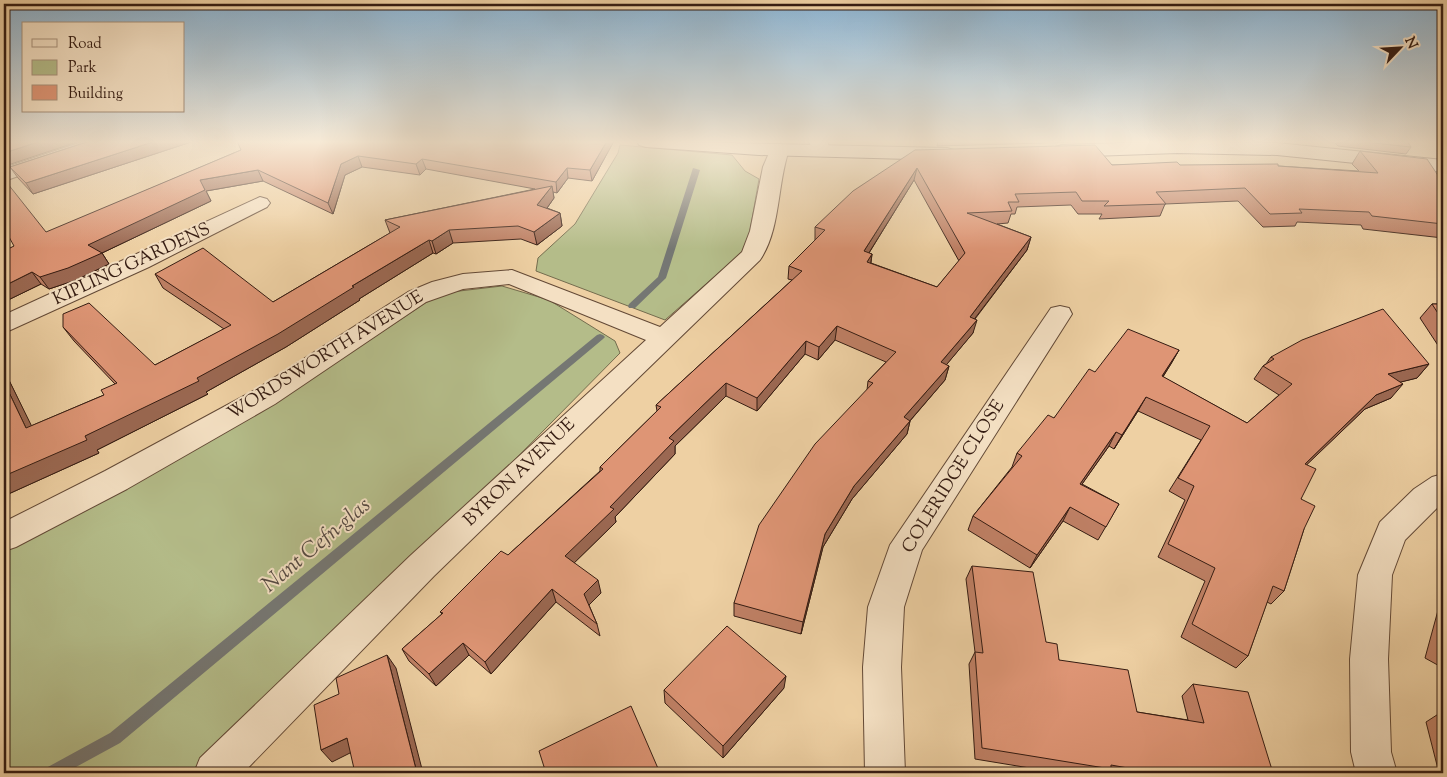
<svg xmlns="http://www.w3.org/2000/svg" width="1447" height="777" viewBox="0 0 1447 777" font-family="'Sorts Mill Goudy',serif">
<rect width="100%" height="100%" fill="#eed0a3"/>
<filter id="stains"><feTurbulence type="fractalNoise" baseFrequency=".004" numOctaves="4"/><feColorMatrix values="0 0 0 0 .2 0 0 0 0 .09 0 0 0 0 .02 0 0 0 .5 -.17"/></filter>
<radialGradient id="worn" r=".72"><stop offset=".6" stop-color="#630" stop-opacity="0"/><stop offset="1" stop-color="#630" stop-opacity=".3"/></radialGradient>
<g fill="#b4bc89" stroke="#746c4e">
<polygon points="620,145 732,155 745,171 759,179 747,248 665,320 536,271 538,258 575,224 618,153"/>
<polygon points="502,286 549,300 615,341 620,353 476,499 211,757 198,773 4,773 4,546 139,477 329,367 427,302 451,292"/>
</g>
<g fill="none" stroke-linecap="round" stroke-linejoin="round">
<g fill="#757773" fill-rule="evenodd">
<polygon points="693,168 700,170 666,278 635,308 629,308 628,306 629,304 658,277"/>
<polygon points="600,334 603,335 605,337 603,339 120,743 65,773 44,773 46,768 110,733 597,335"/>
</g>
<g stroke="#634936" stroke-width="2">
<g id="street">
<polygon points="85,141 111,141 109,145 4,181 4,168"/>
<polygon points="809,141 827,141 831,152 828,156 814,156"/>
<path d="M779,144L786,146L789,150C777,184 781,229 760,260L434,576L243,773H194L200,758L410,556L646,340L509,284L463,289L426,302L275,404L127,489L16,547L4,551V522L105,471L255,390L408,292L432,282L463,274L512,270L660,327L742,252L750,231L763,167L772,146Z"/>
<polygon points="260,197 267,199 270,203 267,207 149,267 4,333 4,315"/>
<polygon points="1060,306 1069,308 1072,314 922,550 904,607 901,667 905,773 865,773 863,667 868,607 890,545 1051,308"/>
<polygon points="1443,474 1443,502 1405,540 1392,575 1388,659 1391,752 1397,773 1356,773 1351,752 1350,659 1358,575 1380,522 1414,489 1432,477"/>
</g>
</g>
<g stroke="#351c12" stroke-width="2">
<g id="secondary">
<polygon points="637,141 947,148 954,150 957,154 954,158 947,160 759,155 646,147 639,145"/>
<polygon points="1177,141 1277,143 1443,160 1443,172 1277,155 1177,153 1062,157 1055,155 1052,151 1055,147 1062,145"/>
</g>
</g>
<use href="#street" fill="#f4e0c3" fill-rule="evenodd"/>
<use href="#secondary" fill="#f4e0c3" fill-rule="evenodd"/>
</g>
<g fill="#bf8065" stroke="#351c12" fill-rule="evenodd">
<polygon points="90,141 194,141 33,194 18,178 10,167"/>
<polygon points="537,141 614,141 592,181 568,178 557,193 553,192 554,198 547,208 560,213 562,226 537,245 521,239 453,243 436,254 433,253 359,299 360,300 286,347 206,392 208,394 97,450 99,453 4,496 4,370 31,426 104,395 115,384 74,341 63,327 155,365 224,329 163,288 155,274 273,302 390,233 385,220 535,189 426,169 420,175 362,167 345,175 333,214 263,181 206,191 211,201 102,253 109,264 76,280 49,289 41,284 4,302 4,251 241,150 537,142"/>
<polygon points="938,141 1079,141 1078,142 937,146"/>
<polygon points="1333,141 1407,141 1411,147 1406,154 1338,146"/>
<path d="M915,150L1112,165L1278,166L1359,171L1352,164L1360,151L1443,183V238L1363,229L1361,225L1297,222L1295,226L1263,227L1238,201L1165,204L1160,216L1099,219L1102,214H1078L1071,205L1017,207L1015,214H1011L1008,223L997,224L1031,237L1027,250L975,319L973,333L946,365L949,366L945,380L910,421L907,434L852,499L823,547L801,634L734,616V603L867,390L868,381L886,362L835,340L818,360L805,354L757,411L726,396L675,446V454L615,517L616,522L574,563L601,593L589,605L597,624L600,636L556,602L491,674L469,655L436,686L409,661L402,649L442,614L440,612L508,555L600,471V467L657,411L656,405L792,280L788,279L789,266L815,240V227ZM914,180L959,261L937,287L871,263L872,254L869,253Z"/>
<polygon points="1432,304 1443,304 1443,353 1420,318"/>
<polygon points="1179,350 1163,377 1247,423 1279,395 1254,379 1263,366 1266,364 1271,357 1429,364 1417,378 1400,382 1391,398 1365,409 1307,464 1301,499 1304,529 1284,591 1271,604 1267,602 1248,656 1236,668 1181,637 1205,581 1158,557 1185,500 1169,491 1201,440 1138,411 1114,449 1109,446 1082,484 1119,504 1098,540 1063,521 1030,568 968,530 973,516 1012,467 1017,453 1054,418 1095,372"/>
<polygon points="972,566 1046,642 1059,660 1137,712 1188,720 1182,696 1193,684 1273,773 1060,773 975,759 969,664 975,652 966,579"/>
<polygon points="1443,592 1443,668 1425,658"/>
<polygon points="784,688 723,758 665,703 664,690"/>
<polygon points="1443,711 1443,773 1439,773 1426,722"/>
</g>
<g fill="#9b6852" stroke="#351c12">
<polygon points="41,141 80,141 5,166 4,163 4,153"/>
<polygon points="156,141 194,141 33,194 26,183"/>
<polygon points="607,141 614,141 592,181 590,170"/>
<polygon points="358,156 362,167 345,175 333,214 328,203 341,164"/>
<polygon points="422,159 426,169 420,175 416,164"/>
<polygon points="567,168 568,178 557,193 556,182"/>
<polygon points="917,168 914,180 862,264 864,251"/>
<polygon points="258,170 263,181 206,191 211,201 102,253 109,264 76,280 49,289 40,277 88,245 200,180"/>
<polygon points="552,186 554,198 540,218 537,205"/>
<polygon points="560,213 562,226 537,245 534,232"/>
<polygon points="449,230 453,243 436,254 432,241"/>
<polygon points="1031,237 1027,250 966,330 970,317"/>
<polygon points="429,240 433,253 359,299 360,300 286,347 206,392 208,394 97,450 99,453 4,496 4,476 85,436 352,286"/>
<polygon points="872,254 870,267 867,262"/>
<polygon points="32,272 41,284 4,302 4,286"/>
<polygon points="977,320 973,333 937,376 941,362"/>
<polygon points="837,326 835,340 818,360 819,347"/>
<polygon points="806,341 805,354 757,411 757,398"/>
<polygon points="1179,350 1171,364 1154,390 1162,376"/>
<polygon points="1429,364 1417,378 1377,388 1388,374"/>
<polygon points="949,366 945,380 901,431 904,417"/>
<polygon points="4,370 39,441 26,428 4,382"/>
<polygon points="726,383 726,396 675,446 675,454 615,517 616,522 568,569 565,556 610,507 669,438"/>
<polygon points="1403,384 1391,398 1365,409 1294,477 1305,464 1376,395"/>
<polygon points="1146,397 1138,411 1114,449 1122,435"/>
<polygon points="910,421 907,434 852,499 823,547 801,634 803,622 825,534 854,486"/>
<polygon points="1116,432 1109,446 1073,497 1080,484"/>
<polygon points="1070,507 1063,521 1030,568 1037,555"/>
<polygon points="598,580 601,593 587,607 584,594"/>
<polygon points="552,589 556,602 491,674 485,662"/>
<polygon points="463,643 469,655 436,686 429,674"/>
<polygon points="387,655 396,668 423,773 417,773"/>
<polygon points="786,676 784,688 723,758 723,746"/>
<polygon points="347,738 358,749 332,762 321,750"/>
</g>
<g fill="#de9575" stroke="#351c12" fill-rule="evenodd">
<polygon points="4,141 41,141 4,153"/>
<polygon points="90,141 156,141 26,183 10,167"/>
<polygon points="237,141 531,141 537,142 537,141 607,141 590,170 567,168 556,182 422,159 416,164 358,156 341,164 328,203 258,170 200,180 205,190 88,245 102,253 68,268 40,277 32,272 4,286 4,251 14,246 4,228 4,179 46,232 241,150"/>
<polygon points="1355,141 1407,141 1411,147"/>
<path d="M1095,145L1112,165L1177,162L1180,165L1278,164V166L1378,173L1360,151L1427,159L1443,183V224L1372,216L1369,212L1299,209L1302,213L1270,214L1245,188L1156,192L1166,204L1104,206L1109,201H1082L1076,192L1015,194L1019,202H1008L1012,211L967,213L1031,237L970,317L977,320L941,362L949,366L904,417L910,421L854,486L825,534L803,622L734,603L759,525L815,444L873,383L868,381L896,352L837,326L819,347L806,341L757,398L726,383L669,438L674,441L610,507L614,509L565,556L598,580L584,594L597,624L552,589L485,662L463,643L429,674L402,649L443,613L440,612L501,551L508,555L603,469L600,467L661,407L656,405L802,271L789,266L825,230L815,227L853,191L915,150ZM917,168L965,253L937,287L867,262L872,254L864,251Z"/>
<polygon points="552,186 537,205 560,213 534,232 518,226 449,230 432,241 429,240 352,286 354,287 278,334 197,378 199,381 85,436 87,440 4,476 4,382 26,428 104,395 101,390 117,383 63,327 63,314 89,303 155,365 231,325 155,274 203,248 273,302 400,227 385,220"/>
<polygon points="1432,304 1443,304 1443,321"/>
<polygon points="1383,309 1429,364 1388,374 1403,384 1376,395 1305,464 1316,469 1301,499 1315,506 1304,529 1284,591 1273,586 1248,656 1192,624 1215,568 1168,544 1194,486 1178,478 1210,426 1146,397 1122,435 1116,432 1080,484 1119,504 1106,527 1070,507 1037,555 973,516 1022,456 1017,453 1048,415 1054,418 1089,369 1095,372 1128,329 1179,350 1162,376 1247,423 1292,384 1263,366 1274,359 1271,357 1302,340"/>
<polygon points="972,566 1033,572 1046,642 1057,644 1059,660 1128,670 1137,712 1204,723 1193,684 1248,692 1273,773 1156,773 1111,765 1111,769 982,748 975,652 983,653"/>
<polygon points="727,626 786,676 723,746 664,690"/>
<polygon points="387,655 417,773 355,773 347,738 321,750 314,705 339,694 336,678"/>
<polygon points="631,706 660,773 546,773 539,751"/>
</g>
<linearGradient id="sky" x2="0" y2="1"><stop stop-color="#8bb4d3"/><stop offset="0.57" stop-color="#f7ead6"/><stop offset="1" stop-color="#f7ead6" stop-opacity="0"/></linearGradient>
<rect width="1447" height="249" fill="url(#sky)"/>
<g text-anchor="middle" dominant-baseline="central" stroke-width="4" stroke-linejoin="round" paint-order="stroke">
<g font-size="18" fill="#351c12" stroke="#f4e0c3">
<text transform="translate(132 265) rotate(-25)">KIPLING GARDENS</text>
<text transform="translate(326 356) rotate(-32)">WORDSWORTH AVENUE</text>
<text transform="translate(520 473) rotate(-44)">BYRON AVENUE</text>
<text transform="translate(954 477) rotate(-58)">COLERIDGE CLOSE</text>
</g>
<g font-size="22" font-style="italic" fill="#554942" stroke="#f4e0c3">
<text transform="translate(317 546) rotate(-40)">Nant Cefn-glas</text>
</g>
</g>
<rect width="1447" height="777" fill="none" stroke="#eed0a3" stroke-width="20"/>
<rect x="5" y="5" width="1437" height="767" fill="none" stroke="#351c12" stroke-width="2.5"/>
<rect x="10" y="10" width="1427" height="757" fill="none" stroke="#351c12"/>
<rect x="22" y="22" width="162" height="90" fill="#f4e0c3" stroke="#a8927c"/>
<rect x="32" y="39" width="25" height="8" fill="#f4e0c3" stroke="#a8927c"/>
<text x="68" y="48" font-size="15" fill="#351c12">Road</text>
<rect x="32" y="60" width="25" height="15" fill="#b4bc89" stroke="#a8927c"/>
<text x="68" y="72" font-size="15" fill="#351c12">Park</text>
<rect x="32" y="85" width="25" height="15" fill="#de9575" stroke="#a8927c"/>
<text x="68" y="98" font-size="15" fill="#351c12">Building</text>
<g transform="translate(1400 48) rotate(65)" stroke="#f4e0c3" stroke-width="4" paint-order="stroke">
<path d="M0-4L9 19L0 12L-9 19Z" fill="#351c12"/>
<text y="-8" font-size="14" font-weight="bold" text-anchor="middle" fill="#351c12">N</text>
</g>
<rect width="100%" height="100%" filter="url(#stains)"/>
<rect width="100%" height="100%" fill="url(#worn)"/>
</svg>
